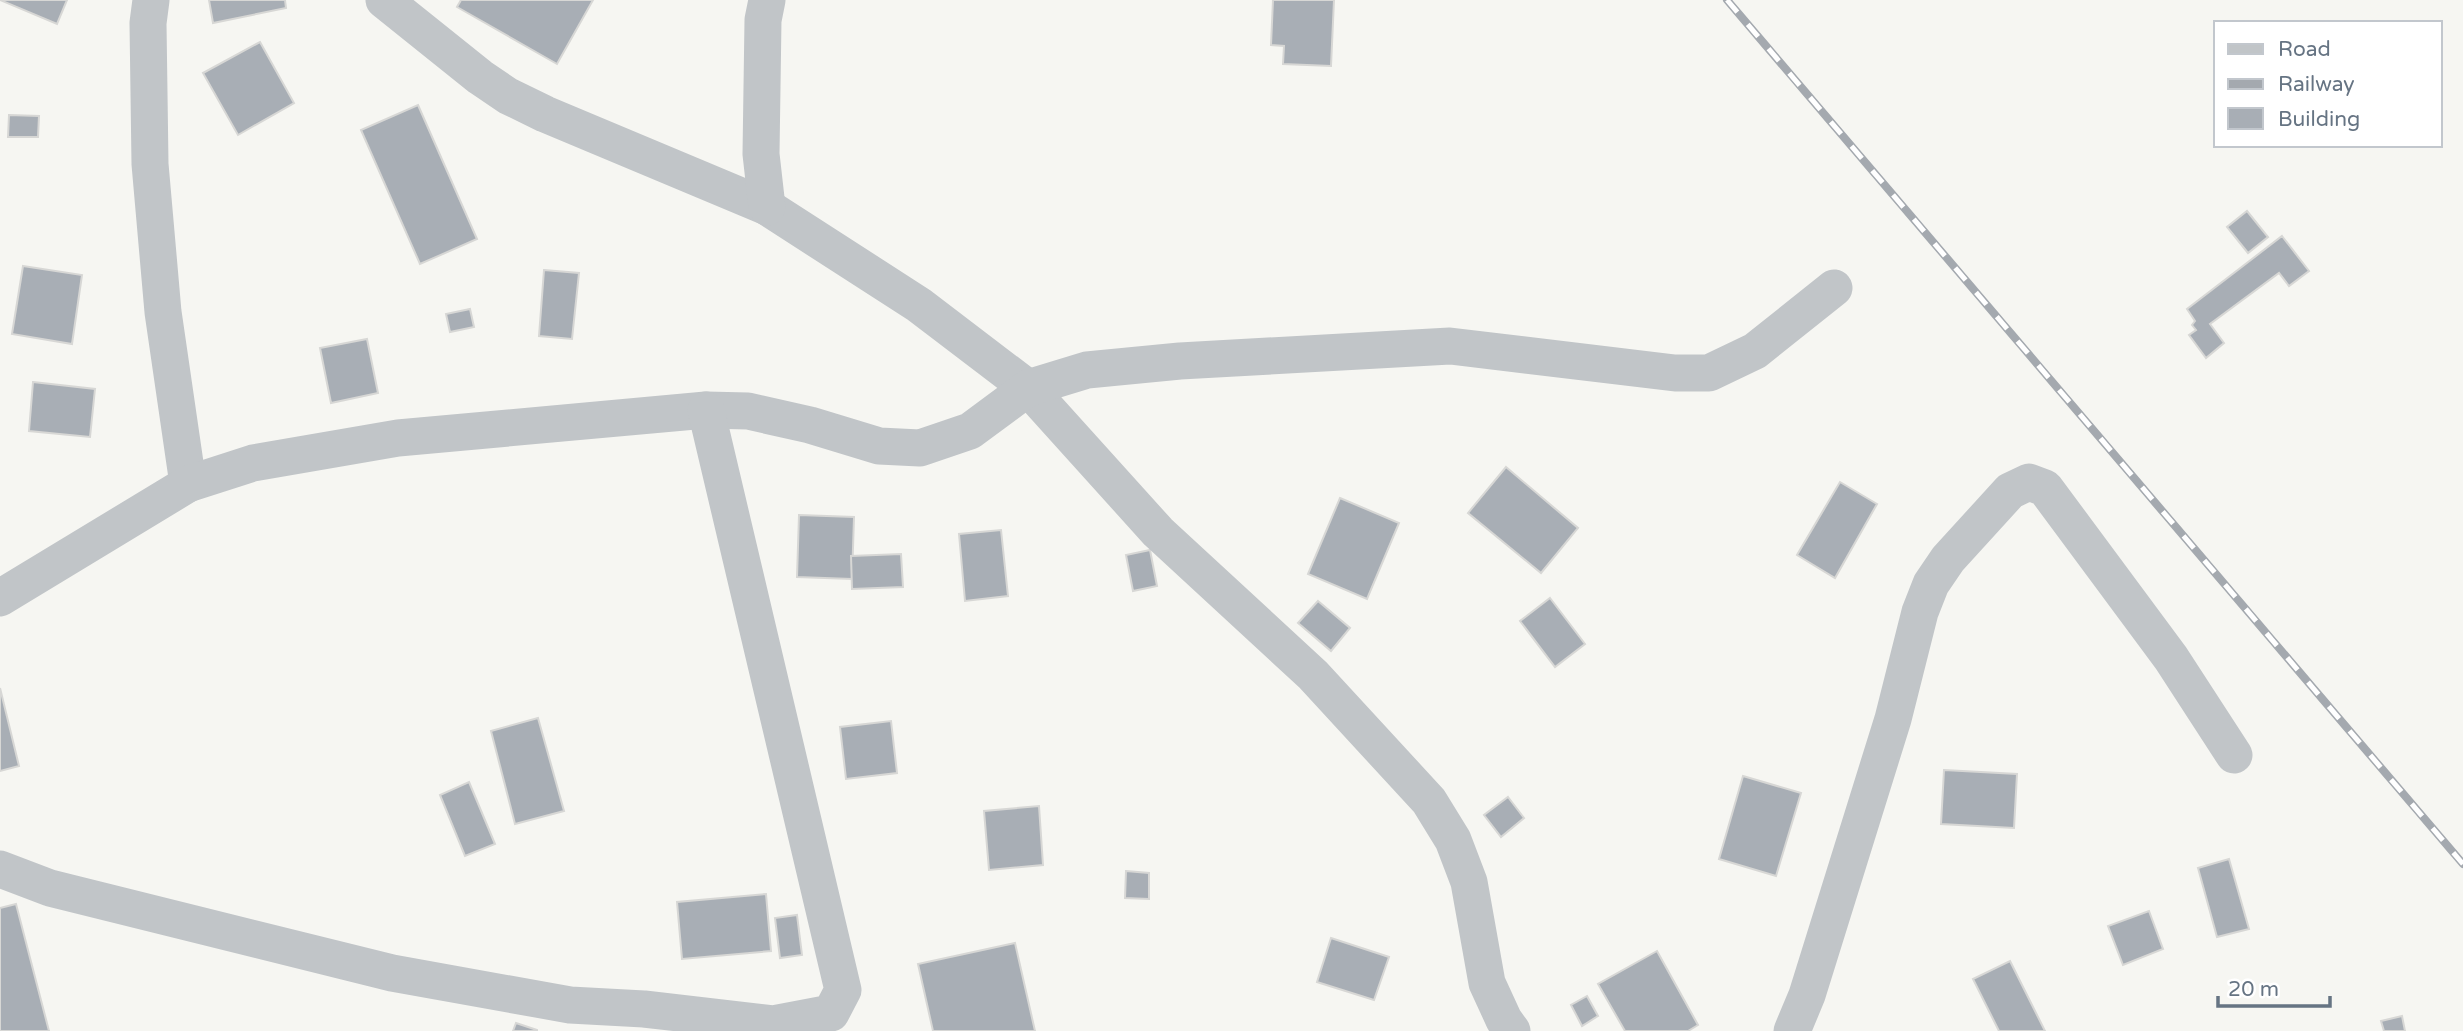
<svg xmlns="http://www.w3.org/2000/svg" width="2463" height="1031" viewBox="0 0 2463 1031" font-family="'Varela Round',sans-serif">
<rect width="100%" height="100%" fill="#f6f6f2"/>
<g fill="#a8aeb5" stroke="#d7d7d5" stroke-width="2">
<polygon points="0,0 67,0 57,24"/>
<polygon points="209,0 285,0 286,8 213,23"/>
<polygon points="461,0 593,0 557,64 457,7"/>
<polygon points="1273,0 1334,0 1331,66 1283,64 1284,46 1271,45"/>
<polygon points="260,42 294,103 238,135 203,73"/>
<polygon points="418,105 477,239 420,264 361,130"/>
<polygon points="9,115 39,116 38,137 8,137"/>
<polygon points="2247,211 2268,237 2248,253 2227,227"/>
<polygon points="2282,236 2309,271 2289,286 2279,273 2210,324 2224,343 2206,358 2189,335 2196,330 2192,325 2195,321 2187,309"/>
<polygon points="23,266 82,275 72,344 12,334"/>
<polygon points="544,270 579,273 572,339 539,336"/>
<polygon points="470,309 474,327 450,332 446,314"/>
<polygon points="367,339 378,393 331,403 320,348"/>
<polygon points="33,382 95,389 90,437 29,431"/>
<polygon points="1506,467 1578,528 1541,573 1468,513"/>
<polygon points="1840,482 1877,504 1835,578 1797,555"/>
<polygon points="1340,498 1399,523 1367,599 1308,574"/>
<polygon points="799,515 854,517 852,579 797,577"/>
<polygon points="1001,530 1008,596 965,601 959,534"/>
<polygon points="1150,550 1157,586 1133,591 1126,555"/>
<polygon points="901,554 903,587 852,589 851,556"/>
<polygon points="1550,598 1585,644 1555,667 1520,621"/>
<polygon points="1318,601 1350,628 1331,651 1298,623"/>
<polygon points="0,688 19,766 0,771"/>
<polygon points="538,718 564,811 515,824 491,731"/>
<polygon points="891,721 897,773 846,779 840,727"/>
<polygon points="1944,770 2017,774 2014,828 1941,824"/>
<polygon points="1743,776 1801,793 1776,876 1719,859"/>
<polygon points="469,782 495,844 465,856 440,795"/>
<polygon points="1508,797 1524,818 1501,837 1484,815"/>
<polygon points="1039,806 1043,865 989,870 984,811"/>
<polygon points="2229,859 2249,929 2217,937 2198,868"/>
<polygon points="1126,871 1149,873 1149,899 1125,898"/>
<polygon points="766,894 771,951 682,959 677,902"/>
<polygon points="16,904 49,1031 0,1031 0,908"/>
<polygon points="2149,911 2163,949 2123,965 2108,926"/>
<polygon points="797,915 802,955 780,958 775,918"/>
<polygon points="1331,938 1389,957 1374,1000 1317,982"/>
<polygon points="1015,943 1035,1031 933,1031 918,964"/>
<polygon points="1657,951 1698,1025 1688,1031 1625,1031 1598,984"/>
<polygon points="2010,961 2045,1031 1999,1031 1973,979"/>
<polygon points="1587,996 1598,1016 1582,1026 1571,1005"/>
<polygon points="2402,1016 2405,1031 2384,1031 2381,1021"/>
<polygon points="516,1023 537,1030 537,1031 513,1031"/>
</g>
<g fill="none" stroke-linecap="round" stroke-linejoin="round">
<g stroke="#c1c5c8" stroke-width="37">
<polyline points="151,0 148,23 150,164 163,312 188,484"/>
<polyline points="384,0 480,77 508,96 545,114 767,207 919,305 1028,388 1158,532 1313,675 1429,801 1453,840 1469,882 1487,983 1504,1020 1512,1031"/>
<polyline points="767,207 761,154 763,20 767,0"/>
<polyline points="0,598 188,484 253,463 398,438 706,410 748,411 810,425 879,446 920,448 970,431 1028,388 1087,370 1180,361 1450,346 1675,373 1709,373 1755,351 1834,288"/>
<polyline points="0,869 50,888 392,973 570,1005 644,1009 773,1024 831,1013 843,990 706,410"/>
<polyline points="1792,1031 1807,995 1893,719 1920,612 1931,584 1948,559 2010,491 2029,482 2045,488 2171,658 2234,755"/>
</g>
<g stroke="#a4a9af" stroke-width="8">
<polyline id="rail" points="1727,0 2463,864"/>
</g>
<use href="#rail" stroke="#fff" stroke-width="5" stroke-dasharray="16" stroke-linecap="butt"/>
</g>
<rect x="2214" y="21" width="228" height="126" fill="#ffffff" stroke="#c2c7cd" stroke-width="2"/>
<rect x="2228" y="44" width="35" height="10" fill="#c1c5c8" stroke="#c2c7cd" stroke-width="2"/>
<text x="2278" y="56" font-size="21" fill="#667483">Road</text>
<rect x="2228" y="79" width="35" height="10" fill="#a4a9af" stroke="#c2c7cd" stroke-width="2"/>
<text x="2278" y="91" font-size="21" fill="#667483">Railway</text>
<rect x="2228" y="108" width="35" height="21" fill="#a8aeb5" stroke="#c2c7cd" stroke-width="2"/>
<text x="2278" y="126" font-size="21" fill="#667483">Building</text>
<path d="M2218 996v10h112v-10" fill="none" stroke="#667483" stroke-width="3.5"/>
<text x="2228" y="996" font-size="21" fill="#667483" stroke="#ffffff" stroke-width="5" paint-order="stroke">20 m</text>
</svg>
